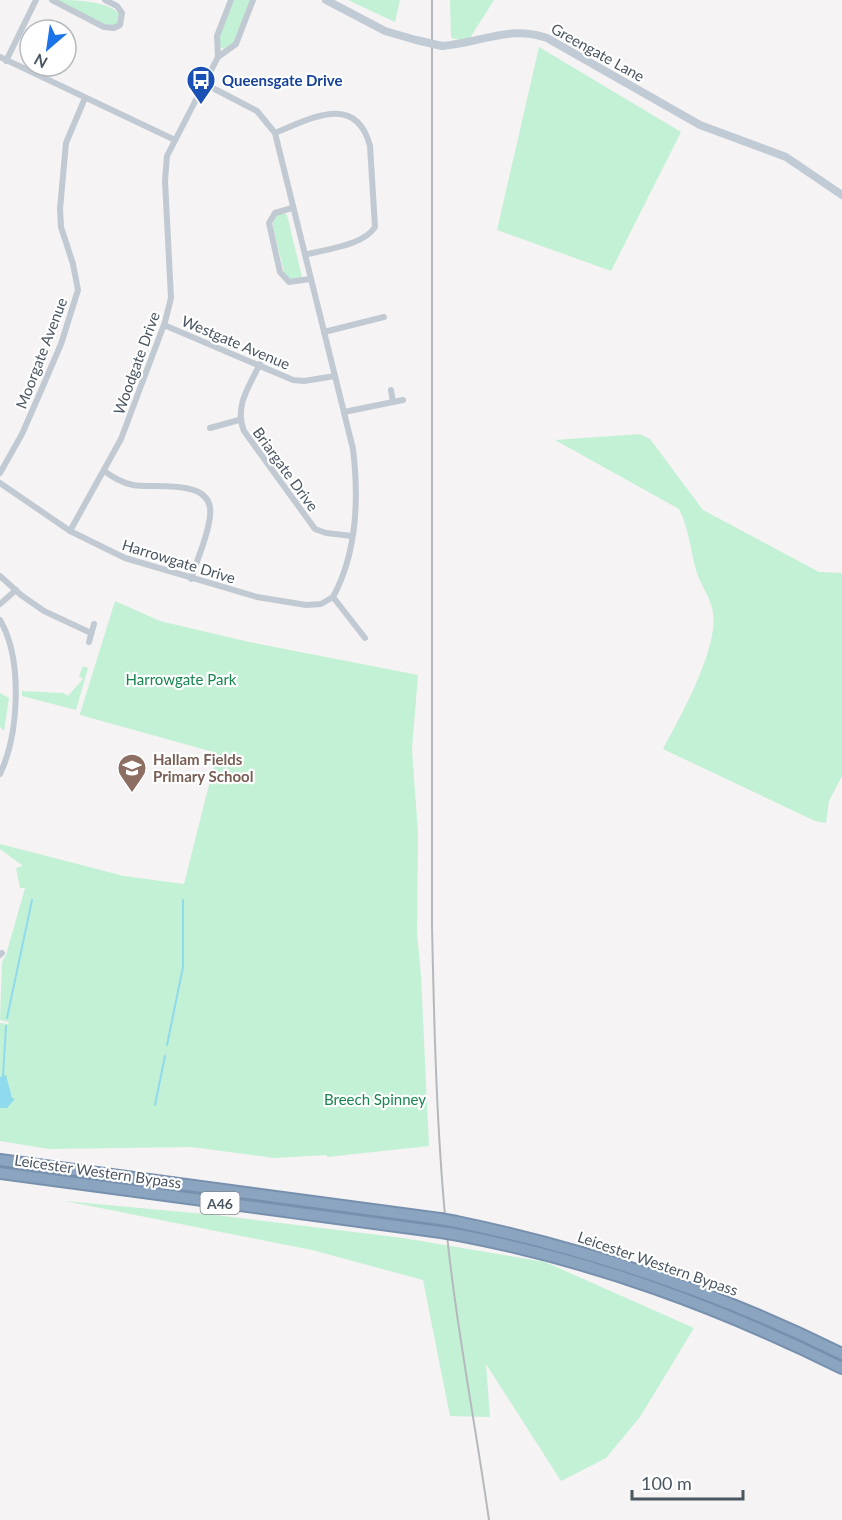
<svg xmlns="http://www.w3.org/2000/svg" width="842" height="1520" viewBox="0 0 842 1520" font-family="Lato,sans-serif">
<rect width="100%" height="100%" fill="#f5f3f3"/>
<g fill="#c3f1d5">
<path d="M52,0C76,0 110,0 122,17L114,28Z"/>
<polygon points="233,0 251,0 233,44 227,50 219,47 219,36"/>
<polygon points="348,0 400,0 395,22"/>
<polygon points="450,0 494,0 468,41 451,38"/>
<polygon points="539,47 681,132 611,271 497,230"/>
<polygon points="284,213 287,215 302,277 298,280 289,280 285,276 273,227 273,221 278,214"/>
<path d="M640,434L650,439L703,510L819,572L842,573V776L829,801L826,823L815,821L663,749C680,717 722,644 712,608C709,595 700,584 696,570C690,548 689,529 679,509L555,440Z"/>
<polygon points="115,601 160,621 249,642 418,675 412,749 418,833 417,932 421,976 429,1146 327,1157 327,1155 274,1158 191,1147 49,1149 0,1141 0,1023 8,1024 9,1022 0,1020 2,962 6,955 25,888 20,888 16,868 23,866 0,849 0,844 124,876 184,884 217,753 80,715 79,717"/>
<polygon points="83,666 88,668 76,710 22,696 22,691 63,693 68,696 83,679 79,676"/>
<polygon points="0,693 9,698 4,731 0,727"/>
<polygon points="65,1201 215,1215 403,1238 545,1262 694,1328 640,1417 606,1458 561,1481 486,1364 490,1417 450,1416 423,1280 312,1250"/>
</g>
<polygon fill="#90daee" points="6,1075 12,1098 15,1099 7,1108 0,1108 0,1077"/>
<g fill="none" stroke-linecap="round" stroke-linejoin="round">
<g stroke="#90daee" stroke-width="2">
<polyline points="7,1018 32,900"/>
<polyline points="167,1045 183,967 183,900"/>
<polyline points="3,1076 6,1026"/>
<polyline points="155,1105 165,1056"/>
</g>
<g stroke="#7690ad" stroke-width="14">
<g id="highway">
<polyline points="0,1160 440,1219"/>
<polyline points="0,1173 441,1232"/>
<path d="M457,1222C592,1250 719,1293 842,1354"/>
<path d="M459,1235C595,1261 719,1307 842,1368"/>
</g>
</g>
<g stroke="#c1cad2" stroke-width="6">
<polyline points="52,0 104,27 114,28 120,25 122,13 117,6 105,0"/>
<polyline points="0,57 175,140"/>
<polyline points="218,57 217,36 231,0"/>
<polyline points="6,61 36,0"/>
<path d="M205,84L257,111L275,133L353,449C359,499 357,553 333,597L365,638"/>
<path d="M275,133C310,119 356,92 370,146L375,227C363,246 325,249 305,255"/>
<polyline points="292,208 275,213 269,223 280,272 289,282 310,279"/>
<polyline points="164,325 293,380 304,381 335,376"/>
<polyline points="324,332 384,317"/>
<path d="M260,364C249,386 234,407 244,431L315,529L326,533L352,536"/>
<polyline points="391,390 393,402"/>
<polyline points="344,412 403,400"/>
<polyline points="210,428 239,420"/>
<path d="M104,471C113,477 122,483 133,485C155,489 215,477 210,516C208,537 197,559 191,579"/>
<polyline points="0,473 22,434 43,386 61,344 78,290 73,264 61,227 60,209 66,143 85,98"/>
<polyline points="0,483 70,531 125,558 257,597 306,605 321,604 333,597"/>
<polyline points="70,531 121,439 165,322 171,298 165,181 167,156 218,57 236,44 253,0"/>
<polyline points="0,576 21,595 44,611 91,633"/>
<polyline points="0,604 16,590"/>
<path d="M0,620C23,659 19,734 0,774"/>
<polyline points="89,642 94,624"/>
<polyline points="0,955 2,953"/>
</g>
<g stroke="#c1cbd6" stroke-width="8">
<polyline points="326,0 385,31 416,40"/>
<path d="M442,46C481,43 508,25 547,38L700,125L786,157L842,195"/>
</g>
<use href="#highway" stroke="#8ba5c1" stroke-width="10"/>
<path stroke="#b5b8bd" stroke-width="2" d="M432,0V925C434,1018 436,1111 444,1204C453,1310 474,1415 489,1520"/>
<g stroke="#7690ad" stroke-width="14" stroke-linecap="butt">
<g id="highway-bridge">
<polyline points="440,1219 457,1222"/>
<polyline points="441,1232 459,1235"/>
</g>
</g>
<polyline stroke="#c1cbd6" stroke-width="8" points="416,40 442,46"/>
<use href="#highway-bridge" stroke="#8ba5c1" stroke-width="10"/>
</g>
<defs>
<g id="bus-pin" transform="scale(1.5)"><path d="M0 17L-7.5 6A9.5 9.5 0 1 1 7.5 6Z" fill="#1a4fb4" stroke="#fff"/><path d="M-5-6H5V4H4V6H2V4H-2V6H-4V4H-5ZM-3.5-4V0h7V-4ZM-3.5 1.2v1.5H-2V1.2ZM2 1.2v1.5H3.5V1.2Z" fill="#fff"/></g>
<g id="school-pin" transform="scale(1.5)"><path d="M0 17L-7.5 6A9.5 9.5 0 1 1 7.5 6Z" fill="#8d6e63" stroke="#fff"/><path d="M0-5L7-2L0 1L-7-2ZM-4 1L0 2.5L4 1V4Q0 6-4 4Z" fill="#fff"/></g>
</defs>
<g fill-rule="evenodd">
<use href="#bus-pin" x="201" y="80"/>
<use href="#school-pin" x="132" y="768"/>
</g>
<g text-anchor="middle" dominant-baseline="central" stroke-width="4.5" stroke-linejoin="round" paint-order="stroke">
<rect fill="#fff" stroke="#808990" stroke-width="1.5" x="200.5" y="1192" width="39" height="22" rx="4.5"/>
<g font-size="14" font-weight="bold" fill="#4a5661">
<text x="220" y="1203">A46</text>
</g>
<g font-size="15" fill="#4a5661" stroke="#fff">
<text transform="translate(598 52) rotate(29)">Greengate Lane</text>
<text transform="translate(236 342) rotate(23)">Westgate Avenue</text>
<text transform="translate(41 353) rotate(-69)">Moorgate Avenue</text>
<text transform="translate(136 363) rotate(-70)">Woodgate Drive</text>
<text transform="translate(286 469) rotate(54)">Briargate Drive</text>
<text transform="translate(179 561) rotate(17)">Harrowgate Drive</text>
<text transform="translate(98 1171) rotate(8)">Leicester Western Bypass</text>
<text transform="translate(658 1263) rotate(19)">Leicester Western Bypass</text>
</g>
<g font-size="15" font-weight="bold" fill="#164399" stroke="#fff" text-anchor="start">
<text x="222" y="80">Queensgate Drive</text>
</g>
<g font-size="15" fill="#17864f" stroke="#fff">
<text x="181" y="679">Harrowgate Park</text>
<text x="375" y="1099">Breech Spinney</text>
</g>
<g font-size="15" font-weight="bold" fill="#785e54" stroke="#fff" text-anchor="start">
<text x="153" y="759">Hallam Fields<tspan x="153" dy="17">Primary School</tspan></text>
</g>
</g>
<g transform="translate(48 48) rotate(209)"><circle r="28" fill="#ffffff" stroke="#b7bbc0" stroke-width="1.5"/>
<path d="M0-4.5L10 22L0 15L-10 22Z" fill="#1a73e8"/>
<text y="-9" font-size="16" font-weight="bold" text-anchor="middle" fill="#4a5661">N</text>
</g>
<path d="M632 1490v9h111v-9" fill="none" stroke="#4a5661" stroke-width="3"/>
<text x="641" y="1490" font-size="18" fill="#4a5661" stroke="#ffffff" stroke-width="4.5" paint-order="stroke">100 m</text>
</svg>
